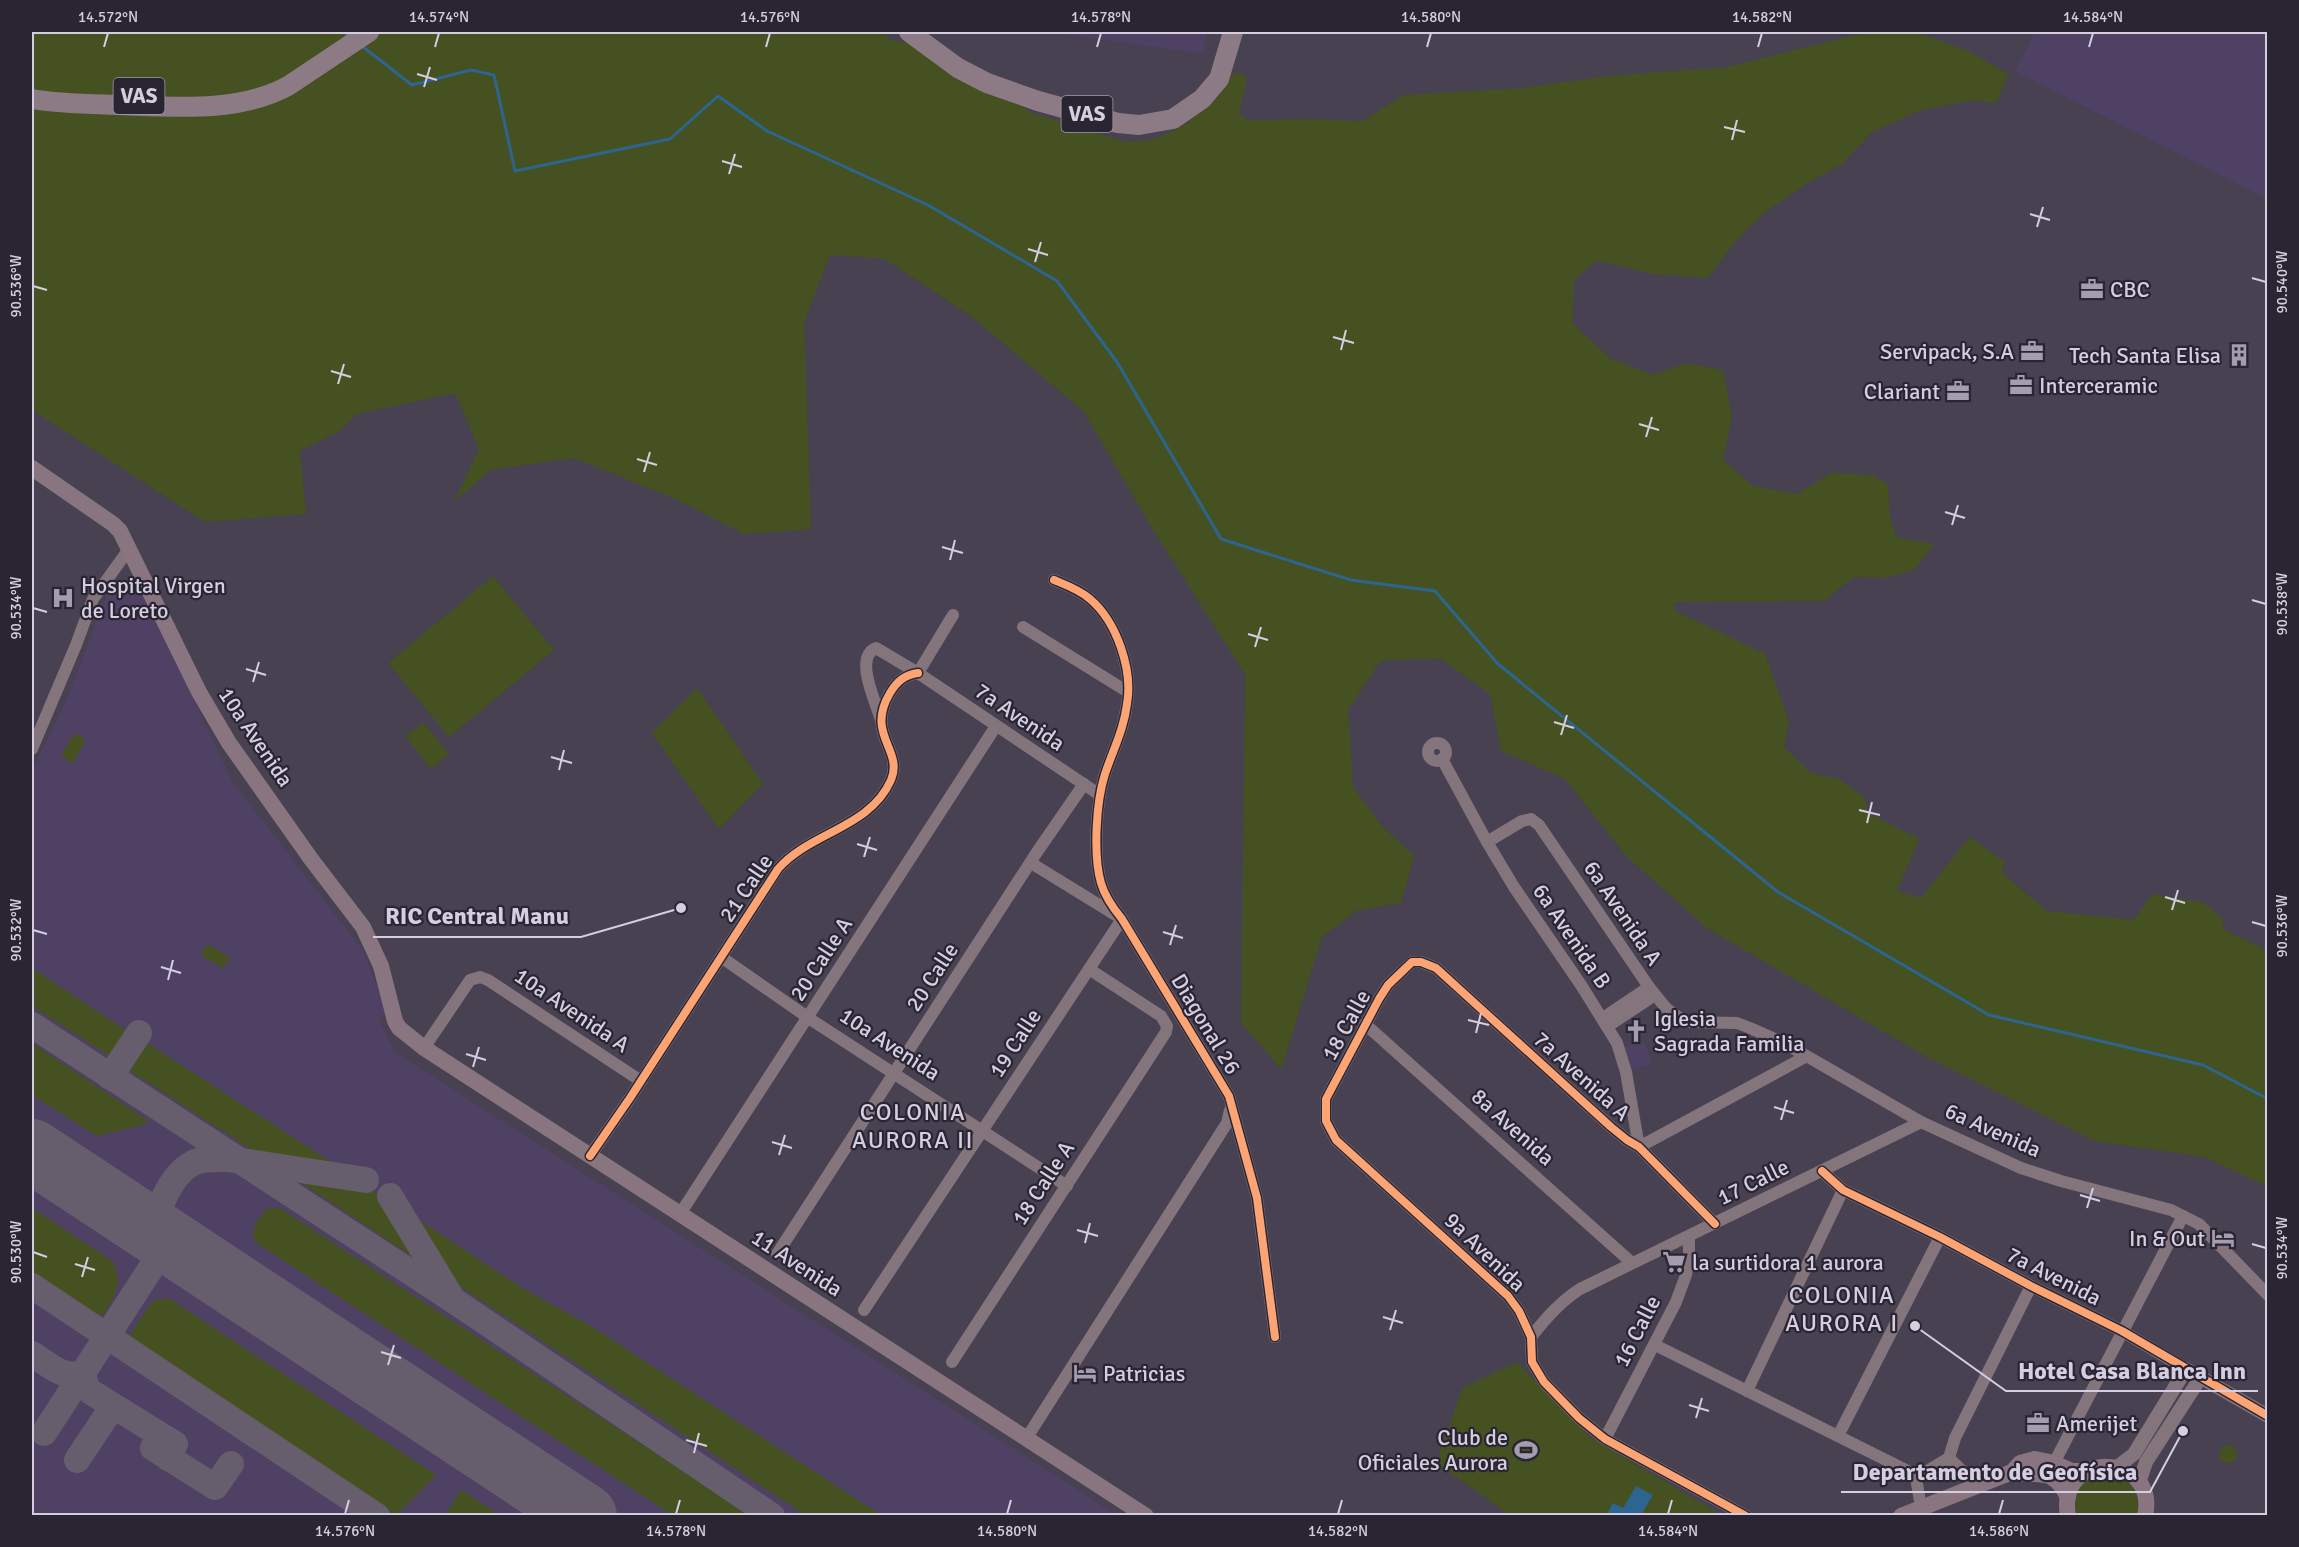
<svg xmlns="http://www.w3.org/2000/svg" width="2299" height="1547" viewBox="0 0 2299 1547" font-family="Signika,sans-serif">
<rect width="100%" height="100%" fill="#474152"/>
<g fill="#4f4163">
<polygon points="1049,32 1207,32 1203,54"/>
<polygon points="2035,32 2267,32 2267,199 2015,71"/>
<polygon points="127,582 142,592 232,781 363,951 387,1012 379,1021 396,1053 1117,1515 32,1515 32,770 68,697 107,594"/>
<polygon points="1645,1043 1652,1064 1629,1072 1623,1047"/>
</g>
<g fill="#455120">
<polygon points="32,32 883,32 893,41 907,43 962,80 1025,106 1029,112 1127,142 1152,140 1186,124 1217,98 1234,72 1247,77 1239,114 1247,120 1316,119 1362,121 1404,95 1523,88 1606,76 1727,67 1854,35 1882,32 1916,32 1966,50 2009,74 1996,103 1973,100 1919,111 1872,132 1842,164 1809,182 1764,213 1735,242 1708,278 1652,274 1597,260 1574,280 1572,323 1610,358 1652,375 1686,363 1723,370 1732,417 1723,460 1753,486 1797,494 1831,473 1871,475 1888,484 1890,517 1897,537 1934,544 1914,570 1885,578 1854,577 1824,601 1673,602 1674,610 1765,654 1789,721 1784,747 1811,773 1839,779 1864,797 1869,813 1919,839 1897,891 1921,898 1969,837 2004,861 2003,874 2047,911 2134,920 2152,894 2202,902 2223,919 2223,929 2267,950 2267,1186 2204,1157 2095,1141 1925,1056 1707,928 1626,856 1565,779 1501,751 1490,694 1441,659 1381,660 1348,710 1353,787 1381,825 1414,856 1401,903 1356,911 1322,937 1281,1070 1241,1022 1245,675 1152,528 1084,412 971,316 885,259 830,255 804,323 811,529 744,534 676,499 574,458 490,470 454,502 479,449 455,393 357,414 339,431 300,451 306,514 205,522 32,410"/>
<polygon points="493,576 554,650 449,737 388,663"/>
<polygon points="697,688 763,784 719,829 652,733"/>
<polygon points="423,722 449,754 431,769 405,736"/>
<polygon points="74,733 86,740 73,763 61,756"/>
<polygon points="207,944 230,957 224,968 201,956"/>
<polygon points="32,968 124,1029 125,1038 114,1054 108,1055 32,1006"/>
<polygon points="32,1043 147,1120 146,1124 97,1136 32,1095"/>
<polygon points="147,1043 339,1167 339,1169 258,1154 127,1069 126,1063 138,1045"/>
<polygon points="294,1175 375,1192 420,1253 420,1258 416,1259 294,1178"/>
<path d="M32,1208L111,1260C125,1279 115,1296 104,1314L96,1316L32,1273Z"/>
<path d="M275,1208L281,1209L750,1515H672L255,1242C250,1229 258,1219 266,1209Z"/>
<polygon points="408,1213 524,1289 594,1328 881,1515 805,1515 453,1282"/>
<polygon points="158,1299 170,1299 436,1475 397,1515 127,1339 150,1304"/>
<polygon points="1517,1362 1590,1437 1720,1514 1719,1516 1510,1515 1436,1463 1462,1388"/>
<circle cx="2228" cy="1454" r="9"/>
<path d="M2111,1473C2134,1484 2140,1489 2137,1515H2076C2073,1485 2083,1479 2111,1473Z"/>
<polygon points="461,1490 500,1515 445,1515"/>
</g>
<polygon fill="#2c658f" points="1636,1486 1653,1495 1641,1515 1613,1515 1608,1512 1613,1503 1623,1508"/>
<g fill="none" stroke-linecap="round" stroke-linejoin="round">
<g stroke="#2c658f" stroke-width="3">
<polyline points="343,32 350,37"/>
<polyline points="363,47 412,85 471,70 494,75 515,171 670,139 718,96 767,131 928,205 1057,281 1117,362 1221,539 1351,580 1435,591 1498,664 1778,892 1989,1015 2203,1065 2268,1099"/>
</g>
<g stroke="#665e6c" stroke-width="26">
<polyline points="32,1025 453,1300 772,1516"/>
<polyline points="110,1077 139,1033"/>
<polyline points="390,1196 450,1295"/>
<path d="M133,1218C145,1215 153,1211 162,1202"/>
<path d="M155,1262C158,1248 156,1234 158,1220C160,1200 175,1171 195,1162C205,1158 217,1159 228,1159L366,1180"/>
<polyline points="32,1286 377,1516"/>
<path d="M32,1354C46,1363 64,1380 83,1373L86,1387L91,1392L175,1444L168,1458"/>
<polyline points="44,1433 155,1262 167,1253 179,1248"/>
<polyline points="153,1448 215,1487 231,1464"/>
<polyline points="77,1460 109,1412 118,1409"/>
</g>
<polyline stroke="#665e6c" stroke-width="64" points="32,1151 585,1516"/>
<g stroke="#84747b" stroke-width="12">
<path d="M1054,580C1066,585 1080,590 1090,599C1117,622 1133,670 1127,704C1124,729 1113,750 1105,774C1096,802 1093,855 1101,883C1105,897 1113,908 1122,919L1229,1096L1257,1198L1275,1337"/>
<polyline points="1023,627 1128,692"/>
<polyline points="918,673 953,615"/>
<path d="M880,717C875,700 854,657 876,648L918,673L1100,795"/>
<circle cx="1437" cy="752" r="9"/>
<polyline points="32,749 76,645 93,599 129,549"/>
<polyline points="1442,759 1487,842 1514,887 1581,985 1617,1043 1626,1072 1639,1147 1805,1057"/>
<polyline points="1487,842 1522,821 1531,819 1539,825 1649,987 1666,1008 1678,1017 1690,1022 1737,1023 1750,1028 1784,1043 1921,1122 2021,1168 2061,1181 2171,1210 2199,1224 2268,1295"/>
<polyline points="721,957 813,1021 1067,1186"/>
<polyline points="1603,1018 1649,987"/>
<polyline points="1365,1024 1632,1263"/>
<polyline points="1608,1026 1655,995"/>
<polyline points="424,1048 470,980 480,977 488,980 641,1081"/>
<path d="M590,1156L630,1098L778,869C810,832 870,828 891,780C904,750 865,735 890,693C897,681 905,675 918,673"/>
<polyline points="1822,1171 1843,1190 1940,1237 2031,1286 2122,1331 2186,1369"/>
<polyline points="680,1214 996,726"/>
<polyline points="1715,1224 1639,1147 1627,1140 1611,1127 1436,968 1421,962 1412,962 1388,985 1379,999 1326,1099 1326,1121 1336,1140 1508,1296 1519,1311 1531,1337 1532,1362 1544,1382 1579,1418 1605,1439 1746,1516"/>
<polyline points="777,1254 1037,852 1084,784"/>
<polyline points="864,1310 1122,919 1031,863"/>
<path d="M1531,1337C1546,1318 1560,1302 1580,1289L1921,1122"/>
<polyline points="1655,1345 1910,1472 1916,1478 1921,1507"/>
<polyline points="952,1362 1166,1032 1167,1026 1161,1016 1089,969"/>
<polyline points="1747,1391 1843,1190"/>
<polyline points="1838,1436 1940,1237"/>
<polyline points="1026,1439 1227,1123 1230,1110"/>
<polyline points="1605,1439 1676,1302 1686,1275 1689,1255 1689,1236"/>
<polyline points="1949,1458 1955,1438 2031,1286"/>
<polyline points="1949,1458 1977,1485"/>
<polyline points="2054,1463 2183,1216"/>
<polyline points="1916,1478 1949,1458"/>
</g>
<g stroke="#84747b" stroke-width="14">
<polyline points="2117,1467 2134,1454 2186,1369 2268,1416"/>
<polyline points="2139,1483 2146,1462 2201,1377"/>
</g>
<g stroke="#88757f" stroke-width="16">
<polyline points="32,468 113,524 120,531 199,692 229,743 311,859 363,927 381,966 395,1021 399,1028 424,1048 1146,1516"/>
<path d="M2012,1472C2040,1478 2051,1465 2068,1497"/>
<polyline points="1901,1516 2012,1472 2020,1463 2035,1459 2054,1463 2072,1471 2086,1471"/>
<path d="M2068,1516C2056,1449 2159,1452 2145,1516"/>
</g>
<g stroke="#8c7b84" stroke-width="20">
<polyline points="909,32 958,68 987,83 1038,101 1118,123 1139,125 1173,119 1202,99 1219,79 1233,32"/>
<path d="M32,99C60,104 90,104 119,105C174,107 238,113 288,86L369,32"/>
</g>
<g stroke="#2a2533" stroke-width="11">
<g id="cycleway">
<path d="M1054,580C1066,585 1080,590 1090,599C1117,622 1133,670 1127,704C1124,729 1113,750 1105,774C1096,802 1093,855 1101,883C1105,897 1113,908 1122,919L1229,1096L1257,1198L1275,1337"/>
<path d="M590,1156L630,1098L778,869C810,832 870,828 891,780C904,750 865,735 890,693C897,681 905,675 918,673"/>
<polyline points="1822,1171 1843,1190 1940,1237 2031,1286 2122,1331 2268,1416"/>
<polyline points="1715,1224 1639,1147 1627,1140 1611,1127 1436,968 1421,962 1412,962 1388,985 1379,999 1326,1099 1326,1121 1336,1140 1508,1296 1519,1311 1531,1337 1532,1362 1544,1382 1579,1418 1605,1439 1746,1516"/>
</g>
</g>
<use href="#cycleway" stroke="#fda474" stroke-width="8"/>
</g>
<path fill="none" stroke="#d5cee1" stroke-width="2" d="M104,47L108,33M435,47L439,33M766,47L770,33M1097,47L1101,33M1427,47L1431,33M1758,47L1762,33M2089,47L2093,33M417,74L437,80M424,87L430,67M1724,127L1745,132M1732,140L1737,120M722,161L742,167M729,174L735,154M2030,214L2050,220M2037,227L2043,207M1028,249L1048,255M1035,262L1041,242M2252,278L2266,282M33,286L47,290M1333,337L1354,343M1341,350L1346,330M331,371L351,377M338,384L344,364M1639,424L1659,430M1646,437L1652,417M637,459L657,465M644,472L650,452M1945,512L1965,518M1952,525L1958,505M942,547L963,553M950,560L955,540M2252,600L2266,604M33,608L47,612M1248,634L1268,640M1255,647L1261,627M246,669L266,675M253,682L259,662M1554,722L1574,728M1561,735L1567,715M551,757L572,763M559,770L564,750M1859,810L1880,815M1867,823L1872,802M857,844L877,850M864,857L870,837M2165,897L2185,903M2172,910L2178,890M2252,922L2266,926M33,930L47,934M1163,932L1183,938M1170,945L1176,925M161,967L181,973M168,980L173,960M1468,1020L1489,1025M1476,1033L1481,1013M466,1054L486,1060M473,1067L479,1047M1774,1107L1794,1113M1781,1120L1787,1100M772,1142L792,1148M779,1155L785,1135M2080,1195L2100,1201M2087,1208L2093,1188M1077,1230L1098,1236M1085,1243L1090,1223M2252,1244L2266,1248M33,1252L47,1257M75,1264L95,1270M82,1277L88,1257M1383,1317L1403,1323M1390,1330L1396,1310M381,1352L401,1358M388,1365L394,1345M1689,1405L1709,1411M1696,1418L1702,1398M686,1440L707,1446M694,1453L699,1433M345,1514L349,1500M676,1514L680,1500M1007,1514L1011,1500M1338,1514L1342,1500M1668,1514L1672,1500M1999,1514L2003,1500"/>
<defs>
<g id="office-bare" transform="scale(1.8)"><path d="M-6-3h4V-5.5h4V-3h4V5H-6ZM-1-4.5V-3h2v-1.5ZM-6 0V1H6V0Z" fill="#a39daf" stroke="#2a2533" stroke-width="2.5" paint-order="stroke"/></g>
<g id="building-bare" transform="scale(1.8)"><path d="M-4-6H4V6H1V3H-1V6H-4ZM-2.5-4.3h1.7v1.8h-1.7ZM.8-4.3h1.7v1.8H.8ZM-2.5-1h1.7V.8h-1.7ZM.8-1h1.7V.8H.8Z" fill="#a39daf" stroke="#2a2533" stroke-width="2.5" paint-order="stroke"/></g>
<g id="hospital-bare" transform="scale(1.8)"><path d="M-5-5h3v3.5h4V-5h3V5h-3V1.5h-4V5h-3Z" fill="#a39daf" stroke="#2a2533" stroke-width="2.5" paint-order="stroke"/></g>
<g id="church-bare" transform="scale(1.8)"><path d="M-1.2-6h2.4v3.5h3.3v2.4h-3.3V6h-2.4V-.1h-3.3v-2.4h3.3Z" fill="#a39daf" stroke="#2a2533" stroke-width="2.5" paint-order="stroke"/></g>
<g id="hotel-bare" transform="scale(1.8)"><path d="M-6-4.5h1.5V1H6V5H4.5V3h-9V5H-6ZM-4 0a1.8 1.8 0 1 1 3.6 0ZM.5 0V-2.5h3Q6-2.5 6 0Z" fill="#a39daf" stroke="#2a2533" stroke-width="2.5" paint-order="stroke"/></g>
<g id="supermarket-bare" transform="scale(1.8)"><path d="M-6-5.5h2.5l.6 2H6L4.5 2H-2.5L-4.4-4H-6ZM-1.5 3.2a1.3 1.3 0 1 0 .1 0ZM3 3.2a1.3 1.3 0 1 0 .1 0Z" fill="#a39daf" stroke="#2a2533" stroke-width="2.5" paint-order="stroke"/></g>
<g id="stadium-bare" transform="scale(1.8)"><path d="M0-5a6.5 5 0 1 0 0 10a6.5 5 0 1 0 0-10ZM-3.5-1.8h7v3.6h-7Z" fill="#a39daf" stroke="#2a2533" stroke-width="2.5" paint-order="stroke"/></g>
</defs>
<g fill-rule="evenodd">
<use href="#office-bare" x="2092" y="289"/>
<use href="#office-bare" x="2032" y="351"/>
<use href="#building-bare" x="2239" y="355"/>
<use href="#office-bare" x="2021" y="385"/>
<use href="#office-bare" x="1958" y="391"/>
<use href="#hospital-bare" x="63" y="598"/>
<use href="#church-bare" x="1636" y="1031"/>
<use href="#hotel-bare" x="2223" y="1238"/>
<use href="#supermarket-bare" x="1674" y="1262"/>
<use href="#hotel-bare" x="1085" y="1373"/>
<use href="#office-bare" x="2038" y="1423"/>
<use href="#stadium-bare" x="1526" y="1450"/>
</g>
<g text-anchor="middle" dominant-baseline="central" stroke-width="4.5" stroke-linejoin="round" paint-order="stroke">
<g fill="#2a2533" stroke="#a29bad" stroke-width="1.5">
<rect x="113.5" y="78" width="51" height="36" rx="4.5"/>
<rect x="1061.5" y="96" width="51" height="36" rx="4.5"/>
</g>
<g font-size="21" font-weight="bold" fill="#d5cee1">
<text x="139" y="96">VAS</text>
<text x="1087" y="114">VAS</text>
</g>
<g font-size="22" fill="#d5cee1" stroke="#2a2533" text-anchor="start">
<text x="2110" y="289">CBC</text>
<text x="2014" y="351" text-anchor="end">Servipack, S.A</text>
<text x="2221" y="355" text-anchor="end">Tech Santa Elisa</text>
<text x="2039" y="385">Interceramic</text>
<text x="1940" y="391" text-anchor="end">Clariant</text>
<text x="81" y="585">Hospital Virgen<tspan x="81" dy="25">de Loreto</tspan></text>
<text x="1654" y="1018">Iglesia<tspan x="1654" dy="25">Sagrada Familia</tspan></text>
<text x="2205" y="1238" text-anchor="end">In &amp; Out</text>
<text x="1692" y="1262">la surtidora 1 aurora</text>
<text x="1103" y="1373">Patricias</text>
<text x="2056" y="1423">Amerijet</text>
<text x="1508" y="1437" text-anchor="end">Club de<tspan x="1508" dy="25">Oficiales Aurora</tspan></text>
</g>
<g font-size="22" fill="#d5cee1" stroke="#2a2533">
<text transform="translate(1020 717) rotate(34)">7a Avenida</text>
<text transform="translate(256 737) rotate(56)">10a Avenida</text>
<text transform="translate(746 888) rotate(-56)">21 Calle</text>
<text transform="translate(1623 913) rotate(56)">6a Avenida A</text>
<text transform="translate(1572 936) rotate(56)">6a Avenida B</text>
<text transform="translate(821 959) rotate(-57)">20 Calle A</text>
<text transform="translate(932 977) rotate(-57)">20 Calle</text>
<text transform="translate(572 1010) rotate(34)">10a Avenida A</text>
<text transform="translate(1206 1024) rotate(59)">Diagonal 26</text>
<text transform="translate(1346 1025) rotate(-61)">18 Calle</text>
<text transform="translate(1015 1043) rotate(-57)">19 Calle</text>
<text transform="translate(890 1044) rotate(33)">10a Avenida</text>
<text transform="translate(1582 1076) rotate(42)">7a Avenida A</text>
<text transform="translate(1513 1127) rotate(42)">8a Avenida</text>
<text transform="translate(1993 1130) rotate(24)">6a Avenida</text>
<text transform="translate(1753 1182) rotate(-26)">17 Calle</text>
<text transform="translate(1043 1183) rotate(-57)">18 Calle A</text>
<text transform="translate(1485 1252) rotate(44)">9a Avenida</text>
<text transform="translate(797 1263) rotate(33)">11 Avenida</text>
<text transform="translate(2054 1276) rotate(27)">7a Avenida</text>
<text transform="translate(1637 1331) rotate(-63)">16 Calle</text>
</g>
<g font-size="24" letter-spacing="1.5" fill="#d5cee1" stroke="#2a2533">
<text x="913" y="1112">COLONIA<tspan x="913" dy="28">AURORA II</tspan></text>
<text x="1842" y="1295">COLONIA<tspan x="1842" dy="28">AURORA I</tspan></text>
</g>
</g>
<path fill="none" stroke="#d5cee1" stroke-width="2" d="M681 908L581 937H373M1915 1326L2006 1391H2258M2183 1431L2150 1492H1841"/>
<g fill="#d5cee1" stroke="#2a2533" stroke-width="2">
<circle cx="681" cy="908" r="6"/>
<circle cx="1915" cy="1326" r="6"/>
<circle cx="2183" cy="1431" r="6"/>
</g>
<g font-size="24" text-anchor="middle" font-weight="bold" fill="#d5cee1" stroke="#2a2533" stroke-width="4.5" stroke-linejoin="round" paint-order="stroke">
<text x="477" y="924">RIC Central Manu</text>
<text x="2132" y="1379">Hotel Casa Blanca Inn</text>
<text x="1995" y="1480">Departamento de Geofísica</text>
</g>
<rect width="2299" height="1547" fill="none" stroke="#2a2533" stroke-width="66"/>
<rect x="33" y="33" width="2233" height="1481" fill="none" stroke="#d5cee1" stroke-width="2"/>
<g font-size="15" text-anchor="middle" fill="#d5cee1">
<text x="108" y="22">14.572°N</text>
<text x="439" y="22">14.574°N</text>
<text x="770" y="22">14.576°N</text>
<text x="1101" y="22">14.578°N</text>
<text x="1431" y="22">14.580°N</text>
<text x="1762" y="22">14.582°N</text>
<text x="2093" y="22">14.584°N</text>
<text transform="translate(2282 282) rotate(-90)" y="5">90.540°W</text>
<text transform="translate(16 286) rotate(-90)" y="5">90.536°W</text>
<text transform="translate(2282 604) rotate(-90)" y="5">90.538°W</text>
<text transform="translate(16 608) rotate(-90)" y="5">90.534°W</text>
<text transform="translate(2282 926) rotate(-90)" y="5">90.536°W</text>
<text transform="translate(16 930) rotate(-90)" y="5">90.532°W</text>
<text transform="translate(2282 1248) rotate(-90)" y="5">90.534°W</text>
<text transform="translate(16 1252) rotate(-90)" y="5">90.530°W</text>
<text x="345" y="1536">14.576°N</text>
<text x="676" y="1536">14.578°N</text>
<text x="1007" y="1536">14.580°N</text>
<text x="1338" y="1536">14.582°N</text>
<text x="1668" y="1536">14.584°N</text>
<text x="1999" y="1536">14.586°N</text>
</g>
</svg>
